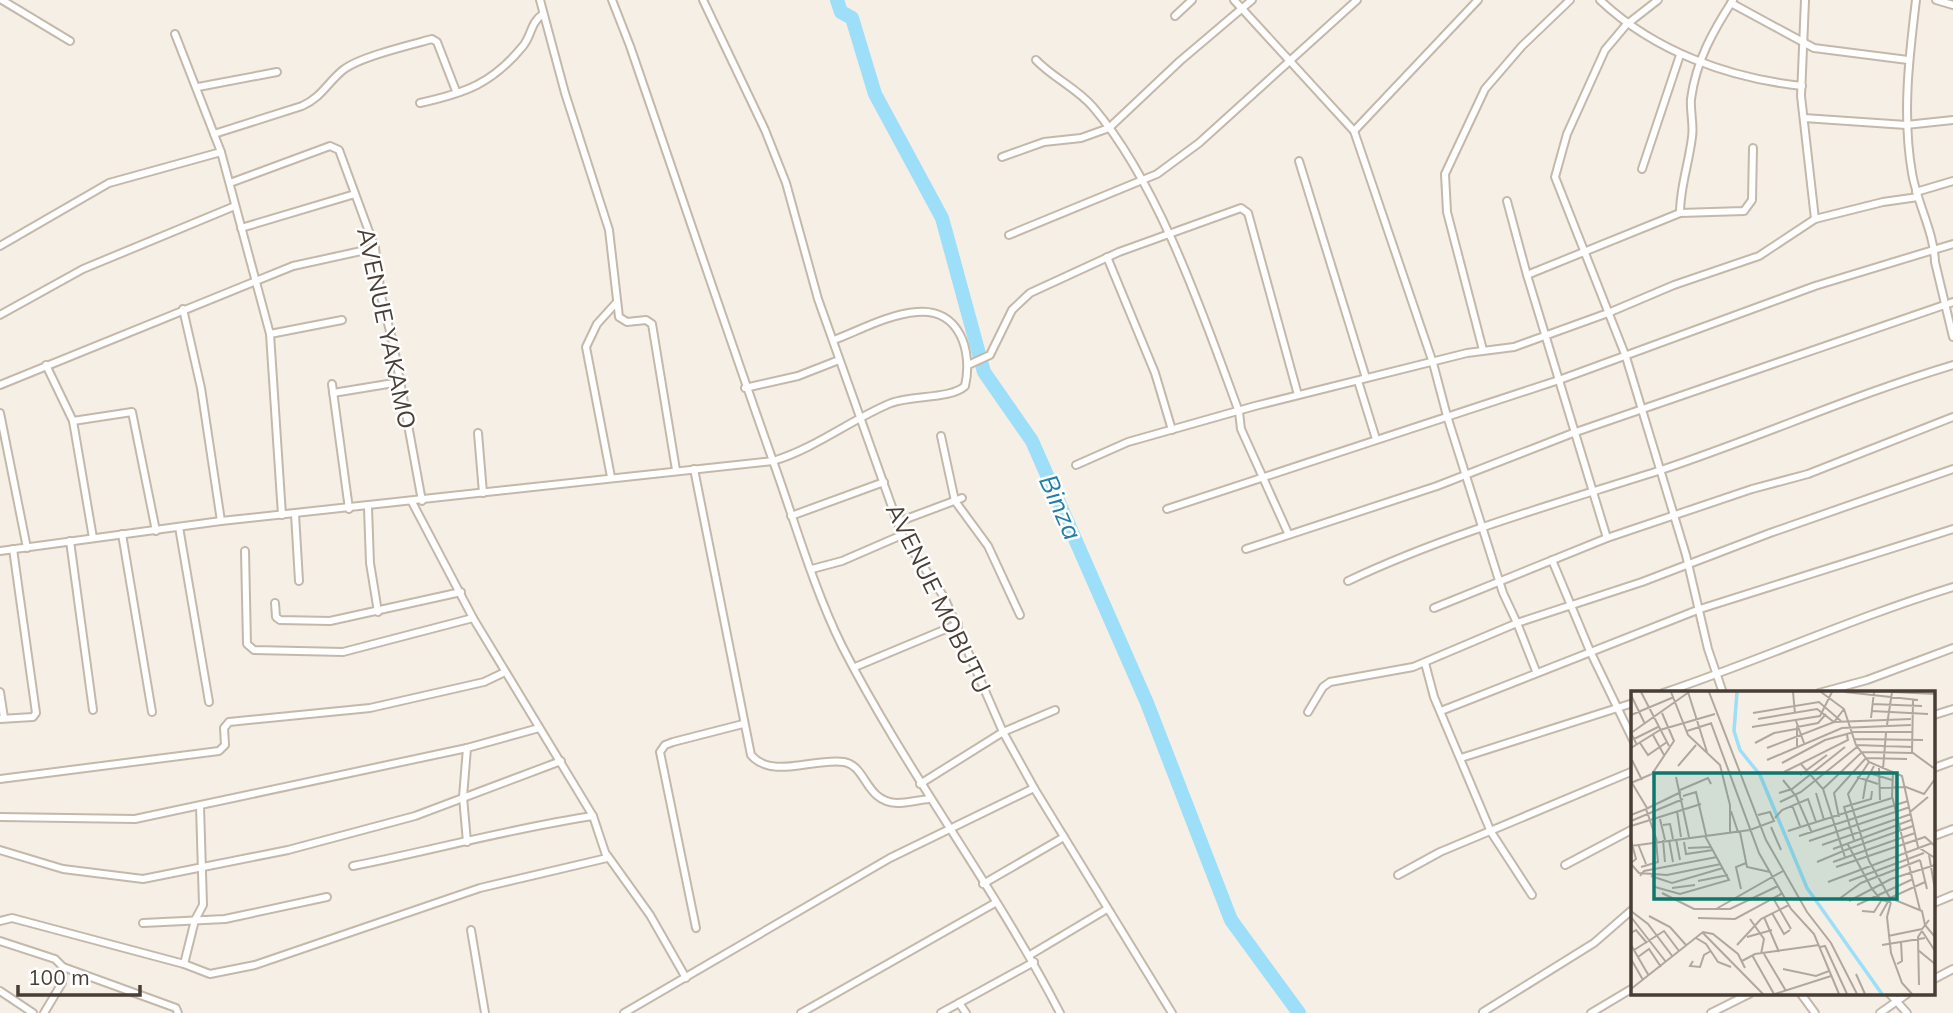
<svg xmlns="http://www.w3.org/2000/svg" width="1953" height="1013" viewBox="0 0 1953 1013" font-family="Mulish,sans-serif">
<rect width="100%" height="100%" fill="#f5efe6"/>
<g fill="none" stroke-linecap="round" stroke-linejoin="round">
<polyline stroke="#9ddef8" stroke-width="14" points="837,0 841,12 852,18 875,94 942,218 984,372 1032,441 1147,703 1231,920 1299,1013"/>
<g stroke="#c4b8ab" stroke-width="10">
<g id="street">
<polyline points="2,0 70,41"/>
<polyline points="540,0 565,93 609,230 619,317 627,322 646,320 652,324 676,470"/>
<path d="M612,0L630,46C678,185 724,323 773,461C795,522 813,587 842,646C907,773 995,887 1060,1013"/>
<polyline points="703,0 765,130 786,183 818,299 902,535 944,597 1003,732 1034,788 1172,1013"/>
<polyline points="1234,0 1354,131 1433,363 1447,416 1503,593 1517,623 1642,582 1770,533 1953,469"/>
<path d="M1600,0C1654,51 1728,78 1802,86"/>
<polyline points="1658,0 1626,25 1605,50 1567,134 1555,177 1626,357 1686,555 1708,649 1723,693"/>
<polyline points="1805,0 1801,96 1815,219"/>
<path d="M1916,0C1909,58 1902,115 1912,173C1917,203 1934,232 1935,262L1953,337"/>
<polyline points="1936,0 1953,5"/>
<polyline points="1731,3 1814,48 1908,60"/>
<polyline points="1175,16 1192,0"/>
<polyline points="175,34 221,152 270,334 282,515"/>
<path d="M1036,60C1053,78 1077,88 1093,107C1159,184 1204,317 1239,412L1241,429L1288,533"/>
<polyline points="198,87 277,72"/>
<path d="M420,103C465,93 492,84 523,46C532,35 530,23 543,14"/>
<polyline points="1804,118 1906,125 1953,120"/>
<polyline points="1354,131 1478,0"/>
<path d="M214,134L302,106C321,98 328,82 343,70C359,57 410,45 432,39L437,42L456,91"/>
<polyline points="1002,157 1044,142 1081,138 1109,128 1180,61 1252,0"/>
<polyline points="1299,161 1366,378"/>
<polyline points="1642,169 1680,55"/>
<polyline points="230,183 330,146 339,150 375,248 381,296 393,343 422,501"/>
<polyline points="1916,192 1953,181"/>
<polyline points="1507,201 1527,275"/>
<path d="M1680,213C1680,187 1689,163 1692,137C1694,125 1690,112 1691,99C1696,61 1713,31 1733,0"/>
<polyline points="241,228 355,194"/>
<polyline points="1009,235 1157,174 1199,143 1357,0"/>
<polyline points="0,246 109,183 221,152"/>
<polyline points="1107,257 1155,373 1172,430"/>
<polyline points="183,309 201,388 221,521"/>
<polyline points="0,315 83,269 235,206"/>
<polyline points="270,334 342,320"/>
<polyline points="1483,350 1447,212 1445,174 1485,89 1522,46 1570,0"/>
<polyline points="46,365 73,421 93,538"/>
<polyline points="968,365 990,355 1012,310 1030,293 1119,252 1241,208 1248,213 1298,395"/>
<polyline points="1358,381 1376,439"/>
<polyline points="332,384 349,509"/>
<polyline points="0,385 293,266 375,248"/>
<polyline points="745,388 798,376 839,360"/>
<polyline points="333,393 400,382"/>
<polyline points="0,413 27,548"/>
<polyline points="73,421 132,412 156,531"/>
<polyline points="478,433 483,493"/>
<polyline points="941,436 955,501 988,546 1020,615"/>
<polyline points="1076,465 1128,442 1255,406 1467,353 1514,347 1608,313 1674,285 1759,256 1815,219 1883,202 1918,197"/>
<path d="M694,469L751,755C772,780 816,757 844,762C867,766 865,802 897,803C907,803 919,800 929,799"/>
<polyline points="611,477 586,347 597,324 616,303"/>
<polyline points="368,508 370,563 378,612"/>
<polyline points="1167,509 1559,380 1815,286 1953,244"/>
<polyline points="295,514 299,581"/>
<polyline points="791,516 884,482"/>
<polyline points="898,522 962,498"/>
<polyline points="179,527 209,702"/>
<polyline points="122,534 152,712"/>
<polyline points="1607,538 1527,275 1680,213 1744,211 1752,200 1753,148"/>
<polyline points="70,541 93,710"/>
<polyline points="1246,549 1437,486 1573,433 1953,302"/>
<path d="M0,551L221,521L773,461C816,448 850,420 891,403C912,395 951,399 965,386C973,352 960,308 917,312C889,314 860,330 834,340"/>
<polyline points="245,551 247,644 254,650 343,652 473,618"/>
<polyline points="1552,560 1590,651 1633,740"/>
<polyline points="812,569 842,561 902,535"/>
<path d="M1348,581C1447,534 1555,504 1658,471C1758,438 1853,395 1953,365"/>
<polyline points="275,603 276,617 280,620 330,621 461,592"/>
<polyline points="1434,608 1607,538 1752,489 1808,474 1953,417"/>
<polyline points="1425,663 1434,697 1491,832 1532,895"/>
<polyline points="855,667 958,624"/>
<polyline points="0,692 4,718"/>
<path d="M1663,693C1761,660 1855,617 1953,587"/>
<polyline points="1819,693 1867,680 1953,648"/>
<polyline points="1441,711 1700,609 1953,529"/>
<polyline points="1308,712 1323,687 1330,682 1413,667 1517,623 1536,671"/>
<polyline points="1934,715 1953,709"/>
<polyline points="0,719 33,717 36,713 13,549"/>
<polyline points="467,748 463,797 467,842"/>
<polyline points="1461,758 1633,703"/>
<polyline points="1934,768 1953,761"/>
<polyline points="0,779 219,751 225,745 224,728 229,722 370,708 484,682 505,672"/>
<polyline points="920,784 1003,732 1055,710"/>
<polyline points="0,817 135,819 467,748 539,728"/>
<polyline points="1934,836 1953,829"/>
<polyline points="0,850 63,869 143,879 288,850 415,816 561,761"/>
<polyline points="607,855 650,915 686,978"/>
<polyline points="1565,865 1633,829"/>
<path d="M353,866C434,850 512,828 593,816"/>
<polyline points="1398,875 1440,852 1633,771"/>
<polyline points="983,884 1064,837"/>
<polyline points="1934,903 1953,895"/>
<polyline points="0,921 12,918 184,964 210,974 255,965 480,888 607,858 593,816 473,618 412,502"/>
<polyline points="143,923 225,919 327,897"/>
<polyline points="696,928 660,752 665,745 673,742 743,724"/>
<polyline points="471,930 485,1013"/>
<polyline points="0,941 55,959 63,967 62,983 44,1013"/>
<polyline points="1030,955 1107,909"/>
<polyline points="184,964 195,920 203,905 200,806"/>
<polyline points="63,967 176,1008 178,1013"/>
<polyline points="1934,979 1953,969"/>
<polyline points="0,991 33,1013"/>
<polyline points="1801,994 1815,1013"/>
<polyline points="1890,994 1907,1013"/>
<polyline points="959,1003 966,1013"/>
<polyline points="1483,1012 1594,943 1633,909"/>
<polyline points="624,1013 890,858 1034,788"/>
<polyline points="801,1013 995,903"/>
<polyline points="941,1013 1034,962"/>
<polyline points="1591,1013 1633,988"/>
<polyline points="1711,1013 1749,994"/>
<polyline points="1880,1013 1907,994"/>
</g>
</g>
<use href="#street" stroke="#fff" stroke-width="6"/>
</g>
<g text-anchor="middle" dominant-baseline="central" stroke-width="5" stroke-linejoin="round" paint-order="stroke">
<g font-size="24" fill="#493e35" stroke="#fff">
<text transform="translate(387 328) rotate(78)">AVENUE YAKAMO</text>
<text transform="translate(939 598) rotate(64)">AVENUE MOBUTU</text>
</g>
<g font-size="26" font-style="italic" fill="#1f7fa6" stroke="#fff">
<text transform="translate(1061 507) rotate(66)">Binza</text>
</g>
</g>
<g transform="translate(1631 691)">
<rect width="304" height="304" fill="#f5efe6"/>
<path fill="none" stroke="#9ddef8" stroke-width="3.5" d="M106,1L103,40L109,59L129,84L176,197L251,303"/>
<path fill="none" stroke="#b0a89f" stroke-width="2" d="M10,1L38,55M40,1L57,44L89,74L99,114V141M57,1L76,61M78,1L135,149L176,221L200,252L226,303M162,1L164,23M190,1L213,18L225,54L238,71L271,85L287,156L304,167M214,1L287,9M262,1L304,3M0,4L14,33M241,13L291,15M241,20L297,23M122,22L188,11L210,30M0,24L43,6M240,27L243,1M127,28L186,18L203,31L213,18M165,30L173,52M80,32L128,162L160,218L183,243L208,303M256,34L261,1M121,36L189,25L201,1M56,40L81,32M22,44L33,64M3,48L27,36M223,48L292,49M9,52L17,64L36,51M124,52L143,42L165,38M6,54L0,42L58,1M225,54L282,56M166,55V36L187,32L195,23M0,57L29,39L84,23M136,57L203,31L280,28M281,62L282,9M1,69L11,89M136,69L211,37L280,34M238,71L217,103L238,170L259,207L291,220L294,234L304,246M151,72L194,49L223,41H282M169,72L192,98L212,160L282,135M47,75L65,54M248,77L249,109M252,78L255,42M153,81L217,49L216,44M262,81L261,105L289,219M238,82L261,89M169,84L196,64M45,86L58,146M226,86L247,93M152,89L165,105L181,142M0,92L21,83L43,50L31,22M1,92L16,117M248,97L275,96L293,103L304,88M192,98L231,61L282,62L304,78M49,99L77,87L80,93M148,102L161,98L214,56M185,102L193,129M52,105L65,101L75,144M232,108L235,90L243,75M149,111L170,101L226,56M161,114L169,135M15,118L50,101M46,120L50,146M100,120L107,141M279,121L297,106M0,124L15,118L26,150M208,126L203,102L235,67L276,68M144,127L151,119L177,108L185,131M29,128L34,149M0,130L52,108M32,134L39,133L42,148M0,135L70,113M140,136L150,159M157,140L261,107M109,141L116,176L139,181M168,145L277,110M45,148L49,169M0,149L5,168L0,172M32,149L34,171M38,149L42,171M223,149L213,116L240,108L241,100M178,150L279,116M53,151L55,163L82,159M216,152L241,198L250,209L260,211M7,153L15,173M191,154L280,123M0,155L119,139L143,130L139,121L127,124M57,157L80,156M202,158L280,129M298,164L304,199M289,169L296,198M186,171L212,160L214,166M202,171L284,142M0,173L8,182L36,184L90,173M10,176L27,171L25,150M205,176L294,146L304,155M9,185L13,180L86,166M20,185L41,192L92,177M67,190L97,184M218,190L293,162M197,191L301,152M24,196L49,203L98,189L74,145M41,197L64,194M110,198L105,176L115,172M31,202L63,218H99L147,195M142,207L160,238M208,208L230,192L289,169M218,210L260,188L304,174M260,211L256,226L260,262L271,292L281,303M226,214L282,188M85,218L152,180M0,220L17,233L42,266M231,220L243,221L250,210M141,222L153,243L159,239M18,225L39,236L55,254M249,225L259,207L294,191M0,226L35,271M133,226L148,261M67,227L104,228L152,202M119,228L133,248L130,263M291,240L304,260M71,241L132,303M0,242L5,239L16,252M257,245L291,238L298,229M116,246L141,239M65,247L75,253L87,271L100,276M0,254L18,285M106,254L130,228L158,214M251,254L294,247M189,256L194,255L216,303M3,259L33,240L48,260M287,259L304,273M133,263L155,300M121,264L143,303M7,266L18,258L30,276M0,268L12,289M62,270L59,275L69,276L73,264L80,260M111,270L124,263L188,254M266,273L271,270L270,251M152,278L185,285L198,280M225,283L234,303M288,294L287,246L291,240M0,298L72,241L82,243L107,263L114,277M144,303L200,285"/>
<path fill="#0f766e" fill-opacity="0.15" stroke="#0f766e" stroke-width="3.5" d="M23,82H266V208H23Z"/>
<rect width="304" height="304" fill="none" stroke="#493e35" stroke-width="3.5"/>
</g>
<path d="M18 985v10h122v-10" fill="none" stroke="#493e35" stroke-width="3.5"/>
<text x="28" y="985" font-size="21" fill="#493e35" stroke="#ffffff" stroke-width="5" paint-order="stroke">100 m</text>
</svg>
